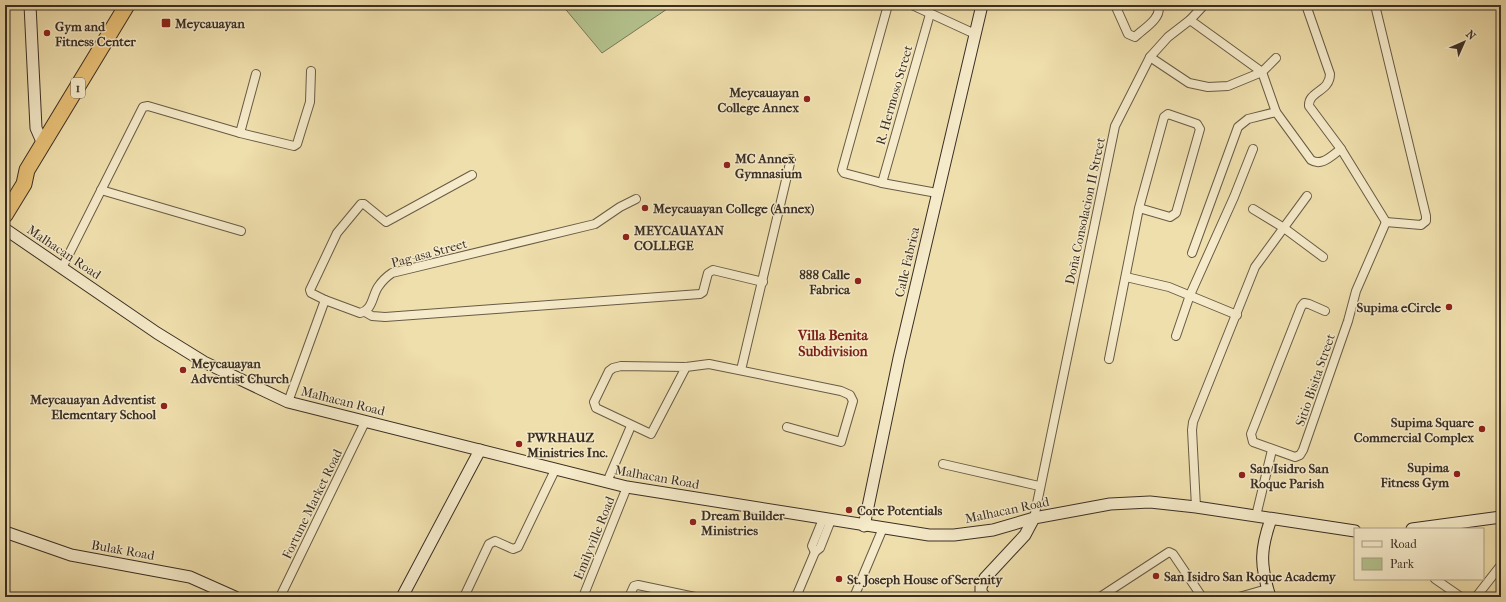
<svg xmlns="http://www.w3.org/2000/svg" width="1506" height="602" viewBox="0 0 1506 602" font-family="'IM FELL French Canon',serif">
<rect width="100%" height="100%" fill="#efdfac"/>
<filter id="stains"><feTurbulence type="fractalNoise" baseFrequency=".005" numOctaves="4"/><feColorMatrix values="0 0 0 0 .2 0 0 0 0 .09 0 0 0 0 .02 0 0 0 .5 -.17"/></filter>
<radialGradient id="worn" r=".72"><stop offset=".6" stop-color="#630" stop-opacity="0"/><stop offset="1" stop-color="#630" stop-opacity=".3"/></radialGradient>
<polygon fill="#b4c38e" stroke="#787959" points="562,5 673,5 602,53"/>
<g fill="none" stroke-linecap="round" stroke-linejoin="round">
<g stroke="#685b46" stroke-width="10">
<g id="street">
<polyline points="888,5 842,170 844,173 882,183 937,193"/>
<polyline points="912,5 975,34"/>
<path d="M1115,5L1128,34L1135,37C1143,29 1163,18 1158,5"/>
<path d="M1306,5L1330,74C1330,92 1308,91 1309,106L1341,149L1386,222L1421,225L1426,221V216L1375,5"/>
<polyline points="1190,20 1204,5"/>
<polyline points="1150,57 1189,83 1208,87 1228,86 1262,72 1276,58"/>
<polyline points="240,133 256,74"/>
<polyline points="882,183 930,14"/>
<polyline points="101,190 241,231"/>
<polyline points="1253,209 1284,228 1323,257"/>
<polyline points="1192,253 1238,127 1248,119 1276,112"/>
<polyline points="62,268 143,107 148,106 240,133 294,146 297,144 310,102 311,71"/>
<polyline points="1126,277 1169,287 1237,315"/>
<polyline points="325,300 311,293 310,290 337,233 361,204 364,204 386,222 472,175"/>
<polyline points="1325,311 1309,304 1304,303 1301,307 1251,434 1253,442 1295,457 1300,455 1303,450 1348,321 1356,291 1386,222"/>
<polyline points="365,312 372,316 385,317 700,294 703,292 708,273 713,270 763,282"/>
<polyline points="1176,336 1190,295 1234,197 1253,149"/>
<polyline points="1109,359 1139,208 1164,117 1168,114 1197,124 1200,129 1176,213 1170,217 1139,208"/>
<polyline points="686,367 651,434 596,408 594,402 609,371 613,368 621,366 686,367 709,364 841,391 850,395 853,401 841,442 787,427"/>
<polyline points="741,370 791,159"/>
<path d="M288,402L325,300L360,313C373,310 372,296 378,287C382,281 386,277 392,273L595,224L620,207L636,199"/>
<polyline points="943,464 1039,486"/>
<polyline points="607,482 631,426"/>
<polyline points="1196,507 1192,430 1193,422 1255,267 1307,196"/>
<polyline points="1256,516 1272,450"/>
<path d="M1034,518L1115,126L1150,57L1168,37L1190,20L1262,72L1276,112L1311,160C1322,167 1332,155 1341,149"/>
<polyline points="815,552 812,546 823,519"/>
<polyline points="1435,579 1461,597"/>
<polyline points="280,597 365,422"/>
<polyline points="464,597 489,544 495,541 513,549 518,547 555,470"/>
<polyline points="583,597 627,487"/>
<polyline points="629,597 634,586 638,585 695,597"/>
<polyline points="796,597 815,552 820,548 831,520"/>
<polyline points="854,597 883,528"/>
<polyline points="1100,597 1169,552 1173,554 1202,597"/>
<polyline points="1239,597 1267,589"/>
<polyline points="1476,597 1501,565"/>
</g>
</g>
<g stroke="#3b2f24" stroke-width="13">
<g id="secondary">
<polyline points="30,5 36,128 43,144"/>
<polyline points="5,229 157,333 204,362 288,402 627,487 929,535 954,535 993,530 1034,518 1110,504 1150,502 1196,507 1355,531"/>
<polyline points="864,526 899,358 982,5"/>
<polyline points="1412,529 1501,517"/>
<polyline points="5,532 71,555 190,577 235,597"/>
<polyline points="402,597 480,450"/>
<polyline points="985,597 981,592 981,587 985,578 1025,535 1034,518"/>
<path d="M1270,597C1260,565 1260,550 1271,519"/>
</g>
</g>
<g stroke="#3b2f24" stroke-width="17">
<polyline id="highway" points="5,215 24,184 27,170 127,5"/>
</g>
<use href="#street" stroke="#f5eac9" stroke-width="8"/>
<use href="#secondary" stroke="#f5eac9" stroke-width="11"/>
<use href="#highway" stroke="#e8c076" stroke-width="15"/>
</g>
<g fill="#8f2418" stroke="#f5eac9" stroke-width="1.5">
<rect x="161" y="18" width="10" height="10" rx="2"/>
<circle cx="47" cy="33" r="4"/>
<circle cx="807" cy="99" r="4"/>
<circle cx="727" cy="165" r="4"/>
<circle cx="645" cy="208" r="4"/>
<circle cx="626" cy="237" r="4"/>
<circle cx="858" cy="281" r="4"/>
<circle cx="1449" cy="307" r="4"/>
<circle cx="183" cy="370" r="4"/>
<circle cx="164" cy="406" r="4"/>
<circle cx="1482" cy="429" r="4"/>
<circle cx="519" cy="444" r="4"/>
<circle cx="1457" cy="474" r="4"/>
<circle cx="1242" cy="475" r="4"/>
<circle cx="849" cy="510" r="4"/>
<circle cx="693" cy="522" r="4"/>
<circle cx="1156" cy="576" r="4"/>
<circle cx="839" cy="579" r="4"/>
</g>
<g text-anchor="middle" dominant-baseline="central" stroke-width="3" stroke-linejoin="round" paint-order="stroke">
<rect fill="#f5eac9" stroke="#736756" stroke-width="1" x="71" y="78" width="14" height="20" rx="3"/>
<g font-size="12" font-weight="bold" fill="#3b2f24">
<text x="78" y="88">1</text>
</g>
<g font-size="13" font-weight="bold" fill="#3b2f24" stroke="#f5eac9" text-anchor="start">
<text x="175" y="23">Meycauayan</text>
<text x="55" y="26">Gym and<tspan x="55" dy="15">Fitness Center</tspan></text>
<text x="799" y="92" text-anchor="end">Meycauayan<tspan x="799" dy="15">College Annex</tspan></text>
<text x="735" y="158">MC Annex<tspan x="735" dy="15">Gymnasium</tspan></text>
<text x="653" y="208">Meycauayan College (Annex)</text>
<text x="634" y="230">MEYCAUAYAN<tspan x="634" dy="15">COLLEGE</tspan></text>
<text x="850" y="274" text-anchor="end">888 Calle<tspan x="850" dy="15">Fabrica</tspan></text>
<text x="1441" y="307" text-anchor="end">Supima eCircle</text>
<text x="191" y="363">Meycauayan<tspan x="191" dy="15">Adventist Church</tspan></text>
<text x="156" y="399" text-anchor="end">Meycauayan Adventist<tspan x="156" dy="15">Elementary School</tspan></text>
<text x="1474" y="422" text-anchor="end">Supima Square<tspan x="1474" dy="15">Commercial Complex</tspan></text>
<text x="527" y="437">PWRHAUZ<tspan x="527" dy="15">Ministries Inc.</tspan></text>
<text x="1449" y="467" text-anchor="end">Supima<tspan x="1449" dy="15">Fitness Gym</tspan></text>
<text x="1250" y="468">San Isidro San<tspan x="1250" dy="15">Roque Parish</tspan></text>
<text x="857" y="510">Core Potentials</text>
<text x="701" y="515">Dream Builder<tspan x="701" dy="15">Ministries</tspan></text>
<text x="1164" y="576">San Isidro San Roque Academy</text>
<text x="847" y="579">St. Joseph House of Serenity</text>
</g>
<g font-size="13" fill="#3b2f24" stroke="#f5eac9">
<text transform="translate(894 95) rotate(-74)">R. Hermoso Street</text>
<text transform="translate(1085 211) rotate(-78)">Doña Consolacion II Street</text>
<text transform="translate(64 252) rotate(34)">Malhacan Road</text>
<text transform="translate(429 253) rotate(-15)">Pag-asa Street</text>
<text transform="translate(907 262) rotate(-77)">Calle Fabrica</text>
<text transform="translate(1315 380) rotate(-71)">Sitio Bisita Street</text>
<text transform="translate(343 401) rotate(14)">Malhacan Road</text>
<text transform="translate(657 477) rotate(10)">Malhacan Road</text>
<text transform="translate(312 504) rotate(-64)">Fortune Market Road</text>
<text transform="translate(1007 510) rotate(-12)">Malhacan Road</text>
<text transform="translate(594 538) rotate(-68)">Emilyville Road</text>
<text transform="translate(123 550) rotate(10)">Bulak Road</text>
</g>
<g font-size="14" font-weight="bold" fill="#7a1f14" stroke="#f5eac9">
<text x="833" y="335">Villa Benita<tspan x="833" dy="16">Subdivision</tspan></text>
</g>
</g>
<rect width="1506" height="602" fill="none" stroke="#efdfac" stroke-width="20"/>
<rect x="6" y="6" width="1494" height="590" fill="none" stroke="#3b2f24" stroke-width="2"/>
<rect x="10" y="10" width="1486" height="582" fill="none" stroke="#3b2f24"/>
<rect x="1354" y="528" width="130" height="52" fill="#f5eac9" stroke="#ab9f87"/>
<rect x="1362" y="541" width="20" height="6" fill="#f5eac9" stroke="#ab9f87"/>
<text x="1390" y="548" font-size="12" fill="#3b2f24">Road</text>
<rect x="1362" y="558" width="20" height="12" fill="#b4c38e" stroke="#ab9f87"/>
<text x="1390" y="568" font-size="12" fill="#3b2f24">Park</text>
<g transform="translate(1464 42) rotate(45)" stroke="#f5eac9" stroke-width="3" paint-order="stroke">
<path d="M0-3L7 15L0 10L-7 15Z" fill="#3b2f24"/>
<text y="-6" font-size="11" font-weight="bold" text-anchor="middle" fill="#3b2f24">N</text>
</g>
<rect width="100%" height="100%" filter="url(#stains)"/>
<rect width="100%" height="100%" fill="url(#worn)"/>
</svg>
